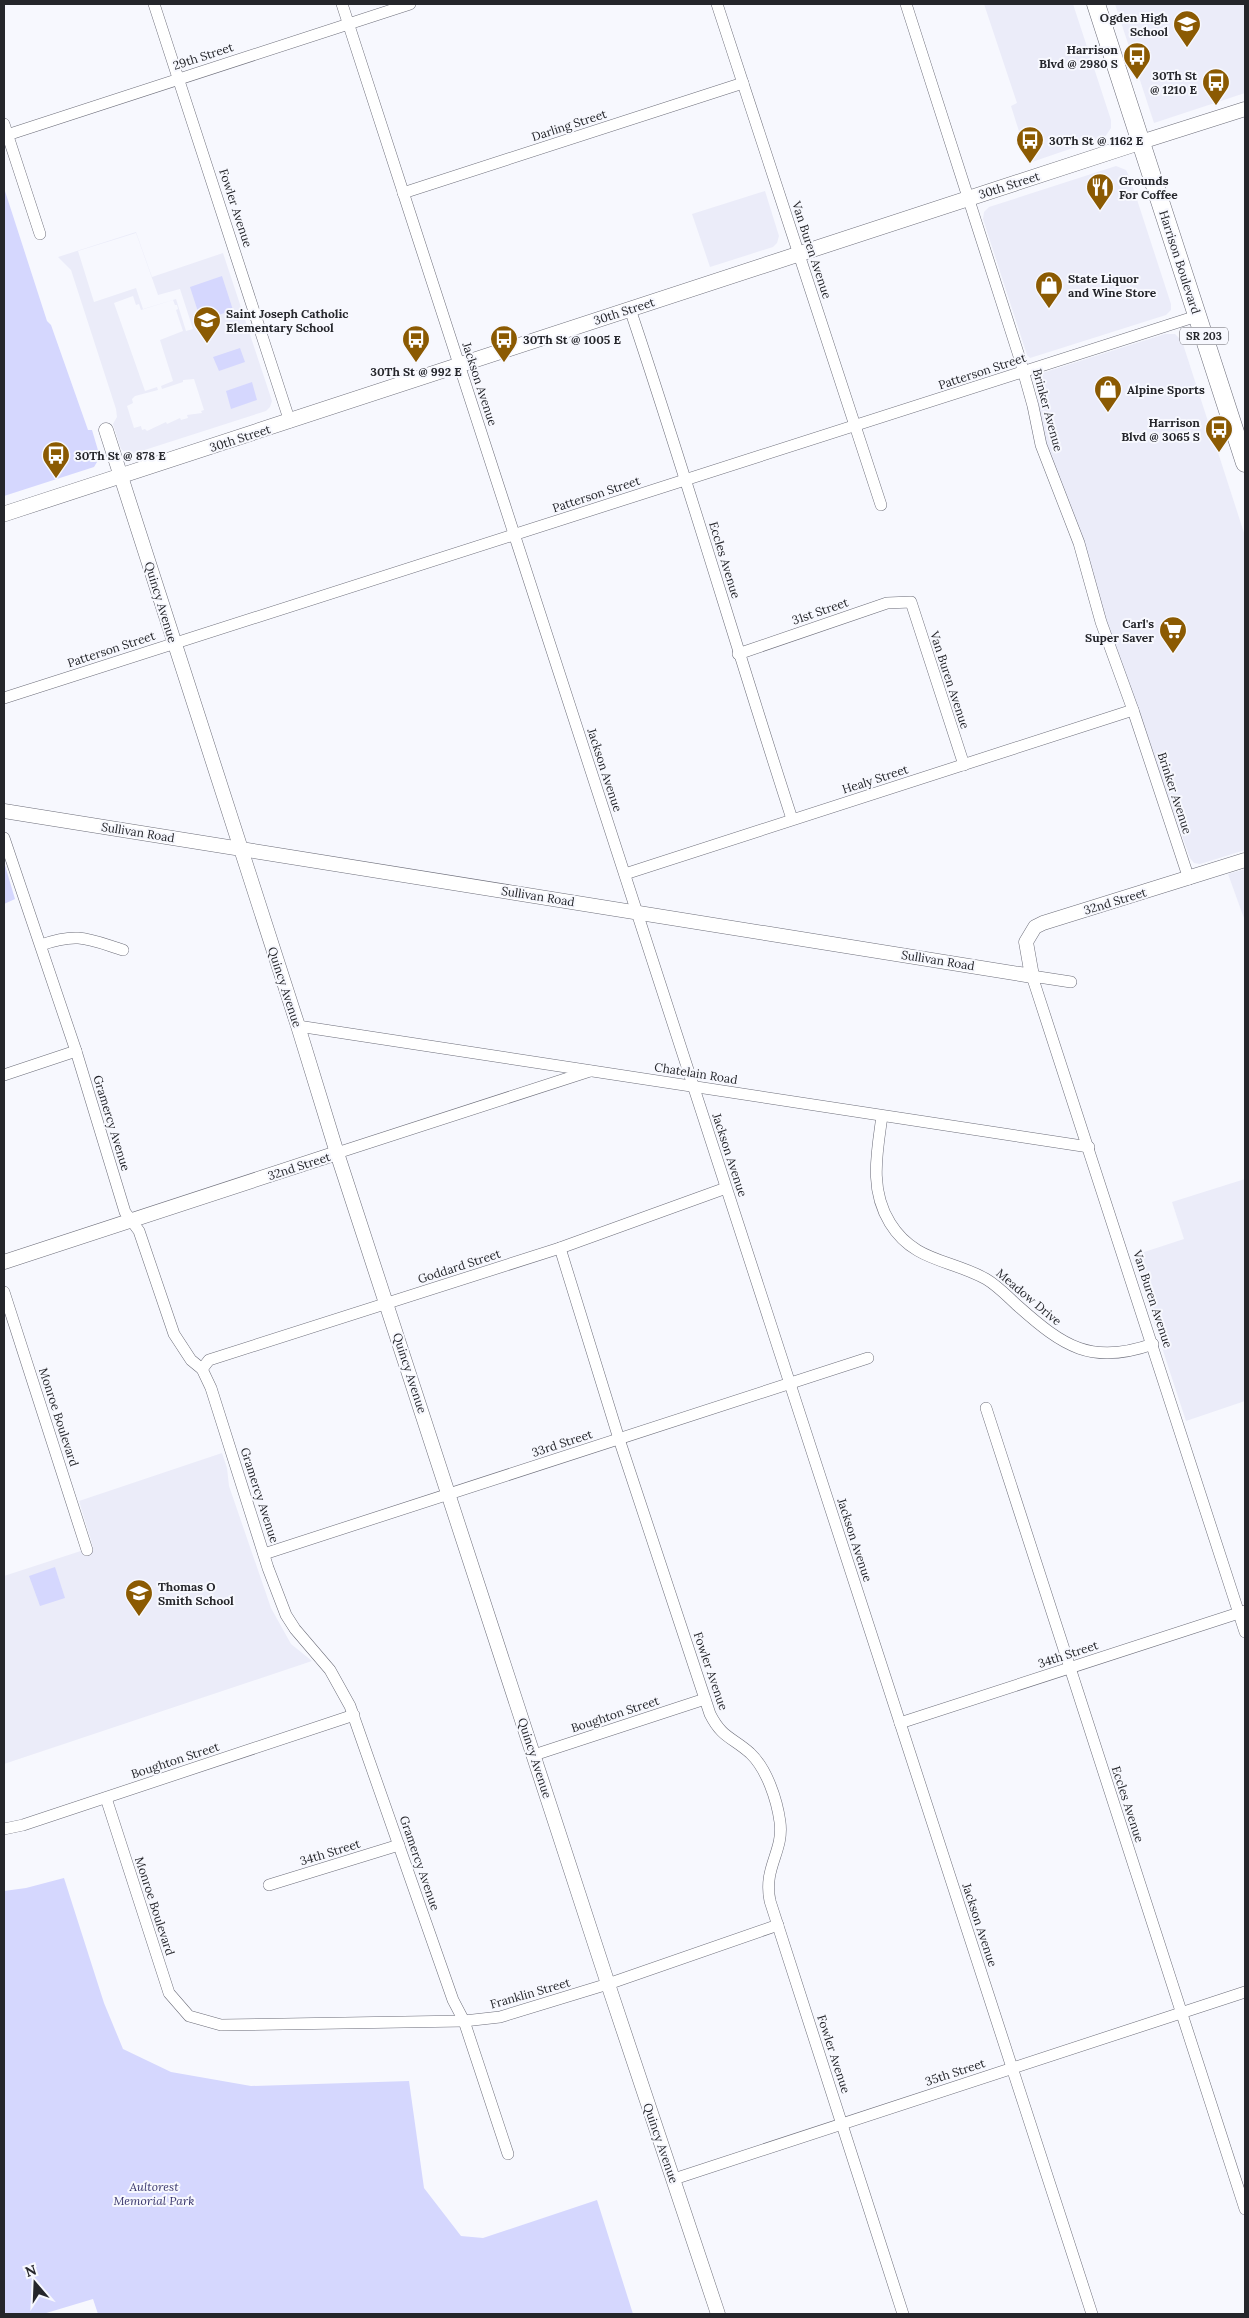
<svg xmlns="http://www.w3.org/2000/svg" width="1249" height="2318" viewBox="0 0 1249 2318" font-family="Lora,serif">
<rect width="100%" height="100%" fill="#f7f8fe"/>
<g fill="#ebecf9" fill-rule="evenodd">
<polygon points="984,4 1073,4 1111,120 1111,128 1105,137 1029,163 1011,106 1017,103"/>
<polygon points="1115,4 1245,4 1245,93 1154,123"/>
<polygon points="1116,166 1126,170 1130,178 1171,304 1171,310 1166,315 1030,358 1027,355 983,219 984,212 989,207"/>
<polygon points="765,191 779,236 777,243 773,247 710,267 692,214"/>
<path d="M136,232L152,277L223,253L272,401L270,407L266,411L129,455L121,449L113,424L117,417L116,409L71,270L58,257ZM136,233L158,295L180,289L193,329L186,331L176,299L143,309L136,288L94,302L78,251ZM133,296L136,305L139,304L141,310L173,300L175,305H177L178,309L176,310L183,331L160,340L173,381L161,386L162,389L183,382V380L194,379L204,410L201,411L202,413L187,415L188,418L181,420L180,418L167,424L166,422L147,431L145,429L142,430L141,426L134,428L127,406L133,403L132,399L135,396L158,390L157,387L145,391L114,303Z"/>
<polygon points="1165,334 1175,334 1182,341 1245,536 1245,850 1200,864 1194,863 1190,858 1107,626 1081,533 1044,441 1035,381 1039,374"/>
<polygon points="1245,869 1245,921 1228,874"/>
<polygon points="1245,1179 1245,1401 1186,1421 1132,1256 1184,1239 1172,1202"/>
<polygon points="222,1453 227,1468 229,1486 271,1608 291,1644 312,1661 4,1764 4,1576 93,1547 79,1501"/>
</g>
<g fill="#d5d7fe">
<polygon points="4,188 47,321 51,325 88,430 92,430 100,457 94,467 4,496"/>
<polygon points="222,276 233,310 201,321 190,287"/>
<polygon points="240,348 245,362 219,371 213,357"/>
<polygon points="252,382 257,400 231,409 226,391"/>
<polygon points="4,862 15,899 4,904"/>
<polygon points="55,1567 65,1598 40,1606 29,1576"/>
<polygon points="64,1878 104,2003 123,2049 171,2072 251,2086 409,2081 424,2188 461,2236 483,2238 597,2200 633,2314 98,2314 93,2299 43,2314 4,2314 4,1891 26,1888"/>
</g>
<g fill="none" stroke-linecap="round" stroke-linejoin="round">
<g stroke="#6c6d79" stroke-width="12">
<g id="minor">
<polyline points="154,4 290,422"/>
<polyline points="342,4 1092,2314"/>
<polyline points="717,4 881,505"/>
<polyline points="906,4 1019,356 1033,406 1041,445 1079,543 1101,622 1133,710 1189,879"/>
<polyline points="4,124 40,234"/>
<polyline points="4,136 410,4"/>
<polyline points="403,193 743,83"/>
<path d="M630,309C687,478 737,650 792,819"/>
<polyline points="738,654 887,603 911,602 964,765"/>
<polyline points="4,698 1197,316"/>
<polyline points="4,838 76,1051 125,1212 139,1231 174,1334 191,1360 202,1369 211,1388 268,1568 286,1615 295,1629 330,1670 350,1706 453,2000 464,2021 508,2154"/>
<polyline points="625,874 1133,710"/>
<path d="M41,945C78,932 88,939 123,950"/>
<polyline points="1071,982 1032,976 1245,1632"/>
<polyline points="298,1026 1089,1147"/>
<polyline points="4,1075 76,1051"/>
<path d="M882,1116C877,1153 869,1189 890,1223C914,1262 950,1259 986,1279C998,1286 1008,1297 1018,1306C1063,1346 1091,1366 1153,1344"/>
<polyline points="337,1153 590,1071"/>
<path d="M560,1248L619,1439L710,1714C722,1738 732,1737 750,1753C767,1769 777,1800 780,1822C784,1852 763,1867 770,1901L903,2314"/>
<polyline points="4,1292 87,1550"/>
<polyline points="202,1369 209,1360 560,1248 726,1188"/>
<polyline points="986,1408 1245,2209"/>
<polyline points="264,1554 868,1358"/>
<polyline points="900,1723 1245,1611"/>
<polyline points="534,1755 705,1699"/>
<polyline points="106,1798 169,1993 189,2016 221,2025 464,2021 500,2017 608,1984 778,1925"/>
<polyline points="4,1829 23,1825 354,1715"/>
<polyline points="269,1885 399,1845"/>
<polyline points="674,2179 1245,1992"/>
</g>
</g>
<g stroke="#6c6d79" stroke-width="15">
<g id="tertiary">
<polyline points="1141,142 1245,109"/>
<polyline points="106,430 298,1026 337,1153 608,1984 718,2314"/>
<polyline points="4,811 1032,976 1026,942 1035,927 1043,923 1245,860"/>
<polyline points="4,1262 337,1153"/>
</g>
</g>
<g stroke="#6c6d79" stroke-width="16">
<polyline id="secondary" points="4,514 1141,142"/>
</g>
<g stroke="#6c6d79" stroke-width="19">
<polyline id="primary" points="1096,4 1245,463"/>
</g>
<use href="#minor" stroke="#fff" stroke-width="11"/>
<use href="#tertiary" stroke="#fff" stroke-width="14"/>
<use href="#secondary" stroke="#fff" stroke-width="15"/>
<use href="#primary" stroke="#fff" stroke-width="18"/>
</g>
<defs>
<g id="school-pin" transform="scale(1.4375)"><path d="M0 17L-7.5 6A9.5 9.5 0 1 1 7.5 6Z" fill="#8b5a02" stroke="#f7f8fe"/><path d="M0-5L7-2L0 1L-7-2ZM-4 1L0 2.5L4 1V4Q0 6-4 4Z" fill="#fff"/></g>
<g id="bus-pin" transform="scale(1.4375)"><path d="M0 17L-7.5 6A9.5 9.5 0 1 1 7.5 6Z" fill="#8b5a02" stroke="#f7f8fe"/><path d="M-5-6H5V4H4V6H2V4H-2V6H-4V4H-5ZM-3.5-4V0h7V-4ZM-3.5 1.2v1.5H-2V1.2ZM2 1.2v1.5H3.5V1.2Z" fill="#fff"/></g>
<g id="restaurant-pin" transform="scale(1.4375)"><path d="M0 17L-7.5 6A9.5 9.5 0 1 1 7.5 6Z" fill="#8b5a02" stroke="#f7f8fe"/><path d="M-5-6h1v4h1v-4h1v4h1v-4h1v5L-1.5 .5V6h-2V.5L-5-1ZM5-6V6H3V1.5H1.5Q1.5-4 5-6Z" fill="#fff"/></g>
<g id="shop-pin" transform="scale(1.4375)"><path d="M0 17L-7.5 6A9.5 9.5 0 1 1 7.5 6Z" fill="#8b5a02" stroke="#f7f8fe"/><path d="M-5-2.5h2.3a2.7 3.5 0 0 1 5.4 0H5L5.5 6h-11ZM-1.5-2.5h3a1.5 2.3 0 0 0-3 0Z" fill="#fff"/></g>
<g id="supermarket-pin" transform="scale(1.4375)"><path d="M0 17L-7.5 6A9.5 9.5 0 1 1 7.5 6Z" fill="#8b5a02" stroke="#f7f8fe"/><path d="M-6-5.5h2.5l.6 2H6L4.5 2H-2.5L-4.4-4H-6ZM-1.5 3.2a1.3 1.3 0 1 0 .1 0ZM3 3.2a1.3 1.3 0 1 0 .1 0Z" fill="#fff"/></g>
</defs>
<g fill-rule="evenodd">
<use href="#school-pin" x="1187" y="24"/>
<use href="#bus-pin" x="1137" y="56"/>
<use href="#bus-pin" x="1216" y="82"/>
<use href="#bus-pin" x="1030" y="140"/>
<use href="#restaurant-pin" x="1100" y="187"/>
<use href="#shop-pin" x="1049" y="285"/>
<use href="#school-pin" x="207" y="320"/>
<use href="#bus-pin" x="416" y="339"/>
<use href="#bus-pin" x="504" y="339"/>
<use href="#shop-pin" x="1108" y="389"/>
<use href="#bus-pin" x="1219" y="429"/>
<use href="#bus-pin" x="56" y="455"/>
<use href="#supermarket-pin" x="1173" y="630"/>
<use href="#school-pin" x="139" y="1593"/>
</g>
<g text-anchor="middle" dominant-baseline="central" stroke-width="4" stroke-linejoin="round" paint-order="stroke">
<rect fill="#f7f8fe" stroke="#64656a" stroke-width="1" x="1180" y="327.5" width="48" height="17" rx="4"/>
<g font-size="11" font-weight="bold" fill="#25262b">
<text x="1204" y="336">SR 203</text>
</g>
<g font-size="12" font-weight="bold" fill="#25262b" stroke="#f7f8fe" text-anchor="start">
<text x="1168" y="17" text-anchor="end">Ogden High<tspan x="1168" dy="14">School</tspan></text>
<text x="1118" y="49" text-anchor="end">Harrison<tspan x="1118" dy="14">Blvd @ 2980 S</tspan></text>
<text x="1197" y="75" text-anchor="end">30Th St<tspan x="1197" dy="14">@ 1210 E</tspan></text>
<text x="1049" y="140">30Th St @ 1162 E</text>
<text x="1119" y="180">Grounds<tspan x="1119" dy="14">For Coffee</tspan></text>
<text x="1068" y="278">State Liquor<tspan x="1068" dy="14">and Wine Store</tspan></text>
<text x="226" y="313">Saint Joseph Catholic<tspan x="226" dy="14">Elementary School</tspan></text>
<text x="523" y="339">30Th St @ 1005 E</text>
<text x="416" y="371" text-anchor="middle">30Th St @ 992 E</text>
<text x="1127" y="389">Alpine Sports</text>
<text x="1200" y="422" text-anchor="end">Harrison<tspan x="1200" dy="14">Blvd @ 3065 S</tspan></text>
<text x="75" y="455">30Th St @ 878 E</text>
<text x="1154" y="623" text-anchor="end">Carl's<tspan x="1154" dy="14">Super Saver</tspan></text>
<text x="158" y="1586">Thomas O<tspan x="158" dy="14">Smith School</tspan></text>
</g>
<g font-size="12" fill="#25262b" stroke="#f7f8fe">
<text transform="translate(203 56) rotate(-18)">29th Street</text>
<text transform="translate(569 125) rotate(-18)">Darling Street</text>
<text transform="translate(1009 185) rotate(-18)">30th Street</text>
<text transform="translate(236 208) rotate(72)">Fowler Avenue</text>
<text transform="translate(812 250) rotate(72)">Van Buren Avenue</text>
<text transform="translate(1180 262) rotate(72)">Harrison Boulevard</text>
<text transform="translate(624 311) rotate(-18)">30th Street</text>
<text transform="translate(982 371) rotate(-18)">Patterson Street</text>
<text transform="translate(480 384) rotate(72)">Jackson Avenue</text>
<text transform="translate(1048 410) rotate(75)">Brinker Avenue</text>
<text transform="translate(240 438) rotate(-18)">30th Street</text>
<text transform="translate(596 494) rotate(-18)">Patterson Street</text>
<text transform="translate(725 560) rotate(73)">Eccles Avenue</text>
<text transform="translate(161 602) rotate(73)">Quincy Avenue</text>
<text transform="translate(820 611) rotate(-19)">31st Street</text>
<text transform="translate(111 649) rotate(-18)">Patterson Street</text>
<text transform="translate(950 680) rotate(72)">Van Buren Avenue</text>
<text transform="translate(605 770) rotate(72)">Jackson Avenue</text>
<text transform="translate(875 779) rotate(-18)">Healy Street</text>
<text transform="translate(1175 793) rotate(72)">Brinker Avenue</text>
<text transform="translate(138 832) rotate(9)">Sullivan Road</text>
<text transform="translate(538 896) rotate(9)">Sullivan Road</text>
<text transform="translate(1115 901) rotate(-17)">32nd Street</text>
<text transform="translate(938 960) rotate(9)">Sullivan Road</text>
<text transform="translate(285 987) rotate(72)">Quincy Avenue</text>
<text transform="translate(696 1073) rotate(9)">Chatelain Road</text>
<text transform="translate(112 1123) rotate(73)">Gramercy Avenue</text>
<text transform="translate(730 1155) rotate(72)">Jackson Avenue</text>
<text transform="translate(299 1166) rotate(-18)">32nd Street</text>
<text transform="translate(459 1266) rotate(-18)">Goddard Street</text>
<text transform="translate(1029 1297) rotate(40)">Meadow Drive</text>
<text transform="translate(1153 1299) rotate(72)">Van Buren Avenue</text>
<text transform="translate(410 1373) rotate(72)">Quincy Avenue</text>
<text transform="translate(59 1417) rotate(72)">Monroe Boulevard</text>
<text transform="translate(562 1443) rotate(-18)">33rd Street</text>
<text transform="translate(260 1495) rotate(72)">Gramercy Avenue</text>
<text transform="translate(855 1540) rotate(72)">Jackson Avenue</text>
<text transform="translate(1068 1654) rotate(-18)">34th Street</text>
<text transform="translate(711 1671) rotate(71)">Fowler Avenue</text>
<text transform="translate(615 1714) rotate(-18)">Boughton Street</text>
<text transform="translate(535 1758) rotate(72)">Quincy Avenue</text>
<text transform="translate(175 1760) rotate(-18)">Boughton Street</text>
<text transform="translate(1128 1804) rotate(72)">Eccles Avenue</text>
<text transform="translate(330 1852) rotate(-17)">34th Street</text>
<text transform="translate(420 1863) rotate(71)">Gramercy Avenue</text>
<text transform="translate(155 1906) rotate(72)">Monroe Boulevard</text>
<text transform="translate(980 1925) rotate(72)">Jackson Avenue</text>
<text transform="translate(530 1993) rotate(-16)">Franklin Street</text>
<text transform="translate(834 2054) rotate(72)">Fowler Avenue</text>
<text transform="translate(955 2072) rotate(-18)">35th Street</text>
<text transform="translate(661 2143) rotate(71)">Quincy Avenue</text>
</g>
<g font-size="12" font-style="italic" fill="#38356b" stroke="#f7f8fe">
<text x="154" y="2186">Aultorest<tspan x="154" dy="14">Memorial Park</tspan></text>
</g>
</g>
<rect width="1249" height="2318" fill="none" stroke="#25262b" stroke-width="10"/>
<g transform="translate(35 2283) rotate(341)" stroke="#f7f8fe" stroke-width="4" paint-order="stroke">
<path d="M0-4L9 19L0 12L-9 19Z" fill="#25262b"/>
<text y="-8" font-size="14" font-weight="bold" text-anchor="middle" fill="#25262b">N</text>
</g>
</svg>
